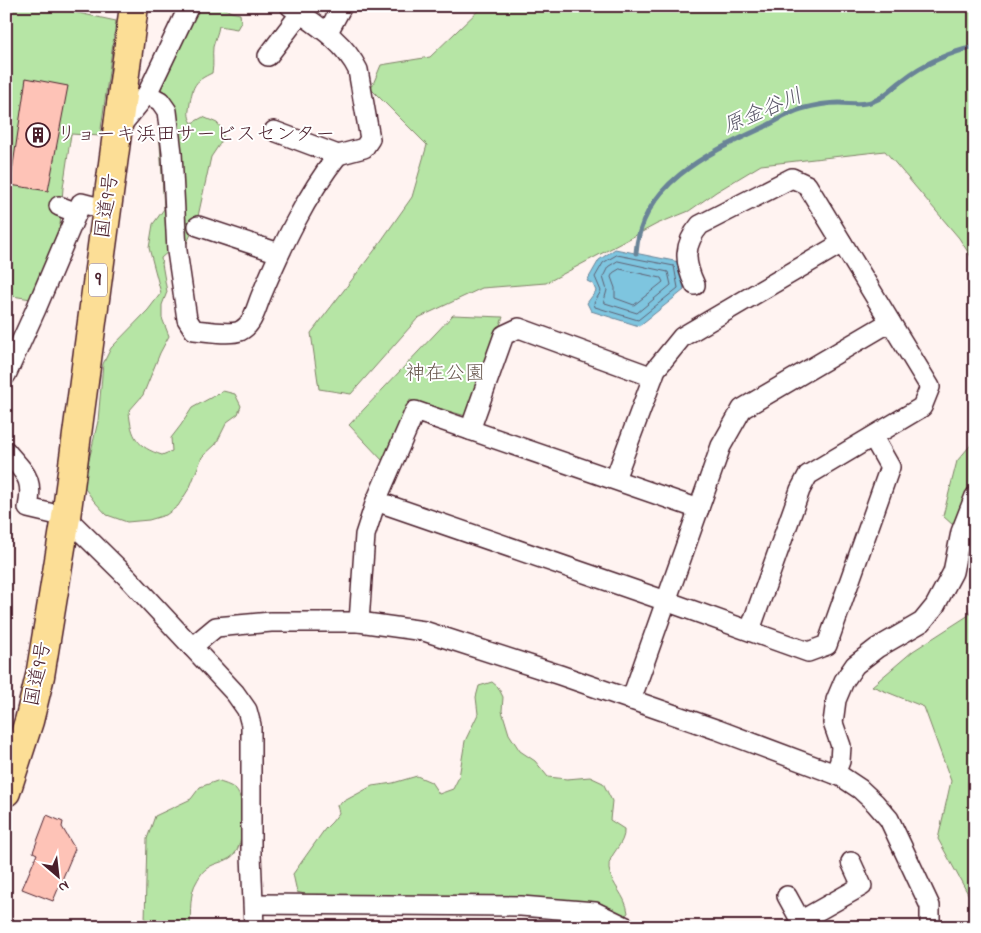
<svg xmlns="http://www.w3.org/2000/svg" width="981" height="933" viewBox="0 0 981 933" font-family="'Indie Flower','Klee One',sans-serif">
<rect width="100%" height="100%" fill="#fff3f1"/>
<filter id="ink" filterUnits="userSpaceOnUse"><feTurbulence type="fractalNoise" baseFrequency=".02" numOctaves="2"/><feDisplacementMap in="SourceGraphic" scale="10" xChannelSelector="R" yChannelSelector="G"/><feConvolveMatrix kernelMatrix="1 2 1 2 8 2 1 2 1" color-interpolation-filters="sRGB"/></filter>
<g filter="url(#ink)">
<g fill="#b6e5a5" stroke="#808268">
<polygon points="6,6 59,6 69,11 116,21 100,136 71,134 63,188 60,226 31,299 6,295"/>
<path d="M195,6H220L231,12L240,14L241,22L237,29L219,26C218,33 215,39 213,47C212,55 214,64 212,73C195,81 193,85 190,103C189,112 187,115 192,123L203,117L217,123L223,130V139L211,157L197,221L186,245L170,250L161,258L167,292L162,305V318L169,336L160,353L143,395L129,411C131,437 137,447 162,455L172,451L171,438L181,425L192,408L223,391L235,394L241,406L238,414L227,422L216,444L202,457L190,487L178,506L166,515L149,520L127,522L107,515L94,501L83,486L98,421L103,364L111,348L148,310L161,293L149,248L153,224L164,209L158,112L152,93Z"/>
<polygon points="483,6 975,6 975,263 959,238 885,151 761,165 716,192 689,211 657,224 546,283 482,288 418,318 351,394 319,389 311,333 374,251 412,197 427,145 371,89 381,65 430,57"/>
<polygon points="453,315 503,317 466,416 410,400 383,461 349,425"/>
<polygon points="975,440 975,545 943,516 957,461"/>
<polygon points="975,596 975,927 972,927 973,903 938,839 951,781 924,707 872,686 913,651 969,615"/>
<path d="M492,682L498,687L503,697L502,711L509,734L520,751L535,761L548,777L567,779L590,777L603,783L612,801L610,820L624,829C626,845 607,854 609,869C611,885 626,895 628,913L623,917L316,897L297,892L293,874L325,829L332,822L339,813L337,805L372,786L393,783L417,776L431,782L439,794L453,789L459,777L465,741L478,714L476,697L479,686Z"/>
<path d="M217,781C222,783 231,785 235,789C247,800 244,839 236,852C229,863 216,861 206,869C203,871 199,877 197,881C189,893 191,913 190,927H142L145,921L147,839L155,816L191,799L200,787Z"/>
</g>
<polygon fill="#7ec5df" stroke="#698397" points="615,249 679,262 684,290 639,326 591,311 587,303 596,291 593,284 587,281 599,260"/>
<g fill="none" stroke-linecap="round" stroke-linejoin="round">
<g stroke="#5f6173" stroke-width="1">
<polygon points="617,255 674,266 678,288 638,320 595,307 594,303 601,291 595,277 603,263"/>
<polygon points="618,261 668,272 671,285 637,313 605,303 604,301 607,290 603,277 608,267"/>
<polygon points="620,269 661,278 663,282 634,305 615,298 615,288 611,277 613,273"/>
</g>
<path stroke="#698397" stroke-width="5" d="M636,253C641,185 706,154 760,129C774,123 787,113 801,109C812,106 827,103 839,103C852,103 863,106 876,100C886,96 894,86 903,80C923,64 950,52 975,47"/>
</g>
<g fill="#fec3b7" stroke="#4a1f2b">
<polygon points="26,78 68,86 48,191 10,185"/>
<polygon points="47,815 63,822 62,827 75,849 53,901 22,889 37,854 33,852"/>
</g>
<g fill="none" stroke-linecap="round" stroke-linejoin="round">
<g stroke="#4a1f2b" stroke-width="22">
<g id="minor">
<path d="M290,6C315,24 344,41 358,70L370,139L364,148L338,155"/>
<polyline points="328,32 342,6"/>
<polyline points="268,56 300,14"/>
<path d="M147,94L160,101L167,111L172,153L177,251L187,319L194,330C205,331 230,335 240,331C253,325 256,308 261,296C282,246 305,197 338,155L274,131"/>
<polyline points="119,128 147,94 189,6"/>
<polyline points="59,206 77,213"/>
<polyline points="198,226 279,253"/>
<path d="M695,285C684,262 683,245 700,225L792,178L807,185L930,387L922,407L808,475L800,490L750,630"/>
<polyline points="6,375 36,309 81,203 108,210"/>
<polyline points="470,430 504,335 519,328 653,377"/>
<path d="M6,451C25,474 34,477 28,508L66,517L127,577L235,693L247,710L251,725V854L254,927"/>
<polyline points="615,479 656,369 682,337 842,243"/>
<polyline points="376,501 666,601 808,652 827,645 890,467 873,437"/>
<polyline points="359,622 365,535 376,501 415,411 699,509"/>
<polyline points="192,647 216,627 271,622 359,622 424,631 560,675 718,730 835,774 842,777 860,789 875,803 889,819 930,906 930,927"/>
<polyline points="631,700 721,446 742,409 890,322"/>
<polyline points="835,774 840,761 841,746 833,723 836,700 844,681 855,665 877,648 922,622 935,606 953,572 961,532 975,496"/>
<polyline points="787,896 804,927"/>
<polyline points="254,904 521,906 595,912 626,927"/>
<polyline points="800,921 862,886 851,862"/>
</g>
</g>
<g stroke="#4a1f2b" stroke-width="31">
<polyline id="trunk" points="6,792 29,721 40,676 66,517 134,6"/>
</g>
<use href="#minor" stroke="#fff" stroke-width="19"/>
<use href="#trunk" stroke="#fcde96" stroke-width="28"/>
</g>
</g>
<defs>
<g id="building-ring" transform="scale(1.25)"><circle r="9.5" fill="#fff" stroke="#4a1f2b" stroke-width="1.5"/><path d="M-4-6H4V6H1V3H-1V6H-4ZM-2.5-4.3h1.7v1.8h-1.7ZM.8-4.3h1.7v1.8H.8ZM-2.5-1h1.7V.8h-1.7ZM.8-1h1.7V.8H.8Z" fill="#4a1f2b"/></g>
</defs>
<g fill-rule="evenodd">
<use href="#building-ring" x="38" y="135"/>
</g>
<g text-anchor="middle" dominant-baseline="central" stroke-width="4" stroke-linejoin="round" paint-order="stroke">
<rect fill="#fff" stroke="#80626b" stroke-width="1" x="89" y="263.5" width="18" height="33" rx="4"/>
<g font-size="19" font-weight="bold" fill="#4a1f2b">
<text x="98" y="280">9</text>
</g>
<g font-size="20" fill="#4a1f2b" stroke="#fff" text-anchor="start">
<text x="56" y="135">リョーキ浜田サービスセンター</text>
</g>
<g font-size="20" fill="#4a1f2b" stroke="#fff">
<text transform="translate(108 206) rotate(-82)">国道9号</text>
<text transform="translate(39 674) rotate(-79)">国道9号</text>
</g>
<g font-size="20" fill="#6a5a50" stroke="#fff">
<text x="445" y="374">神在公園</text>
</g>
<g font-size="21" font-style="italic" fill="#5c596a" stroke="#fff">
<text transform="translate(763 112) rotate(-23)">原金谷川</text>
</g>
</g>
<rect width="981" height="933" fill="none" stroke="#fff" stroke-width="25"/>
<rect x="12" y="12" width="956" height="908" fill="none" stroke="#4a1f2b" stroke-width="2" filter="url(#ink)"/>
<g transform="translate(58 876) rotate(152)" stroke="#ffffff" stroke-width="4" paint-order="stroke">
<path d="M0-4L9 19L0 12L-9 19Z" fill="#4a1f2b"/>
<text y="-8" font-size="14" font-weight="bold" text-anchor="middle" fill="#4a1f2b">N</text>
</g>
</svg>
